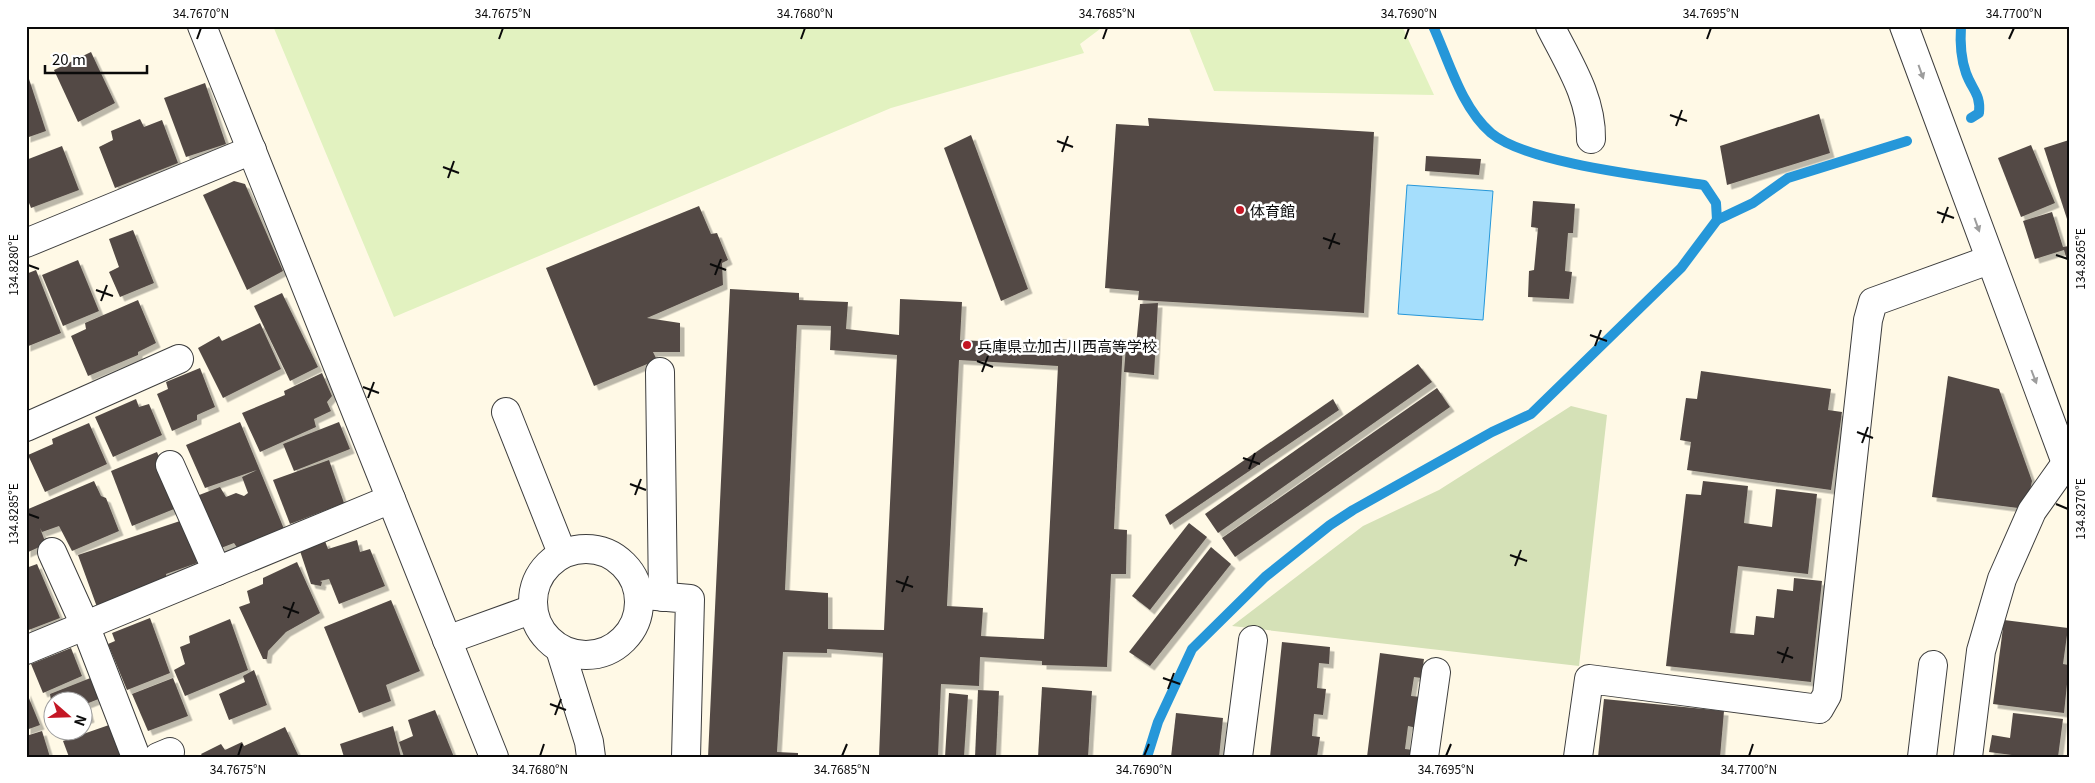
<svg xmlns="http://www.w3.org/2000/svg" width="2095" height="783" viewBox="0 0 2095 783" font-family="Georgia,'Noto Sans JP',serif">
<defs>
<filter id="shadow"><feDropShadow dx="4.5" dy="4.5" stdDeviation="0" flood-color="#0004"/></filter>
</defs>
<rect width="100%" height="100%" fill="#fff9e6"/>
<polygon fill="#d5e1b7" points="1571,406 1607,415 1579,666 1232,626 1363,526 1439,490"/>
<g fill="#e2f2c0">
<polygon points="273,26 1104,26 1080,44 1084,53 891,108 394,317"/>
<polygon points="1188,26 1402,26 1434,95 1214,91"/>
</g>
<polygon fill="#a5defc" stroke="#2697d9" points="1407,185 1493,191 1483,320 1398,314"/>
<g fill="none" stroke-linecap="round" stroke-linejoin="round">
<g stroke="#2697d9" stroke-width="10">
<path d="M1433,26C1449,61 1461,107 1491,133C1528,164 1653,177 1704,185L1716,203L1717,220"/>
<path d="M1961,26C1960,41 1961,59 1966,73C1972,90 1981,94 1979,113L1971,118"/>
<polyline points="1147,757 1158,722 1192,649 1265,577 1330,525 1353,510 1492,432 1531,414 1681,268 1717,220 1753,203 1788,178 1907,141"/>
</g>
</g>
<g fill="#534a45" fill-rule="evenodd" filter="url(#shadow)">
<polygon points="91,52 115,103 78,122 54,70"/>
<polygon points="29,79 46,131 26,138 26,80"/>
<polygon points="205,83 226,144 186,157 164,98"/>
<polygon points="1819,114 1830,153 1727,185 1720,146"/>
<polygon points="1148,118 1374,132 1364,313 1138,300 1139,291 1105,288 1116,124 1149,126"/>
<polygon points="140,119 144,127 162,120 178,163 115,188 99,147 113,140 111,131"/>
<polygon points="971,135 1028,289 1001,301 944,148"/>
<polygon points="2069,140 2069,222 2068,222 2044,148"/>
<polygon points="2031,145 2055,203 2021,217 1998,158"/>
<polygon points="62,146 79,190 31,208 26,195 26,160"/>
<polygon points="1426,156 1481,159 1479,175 1425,171"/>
<polygon points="234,181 245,184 283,271 247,290 203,195"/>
<polygon points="1533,201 1575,204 1573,233 1568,233 1565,271 1572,272 1569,299 1528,297 1529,271 1534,270 1538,228 1531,227"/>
<polygon points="699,206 711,234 717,233 728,260 722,263 723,285 647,318 680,323 680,352 653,352 657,360 594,386 546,268"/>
<polygon points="2052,212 2063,247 2069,246 2069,267 2064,250 2035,259 2023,221"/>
<polygon points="133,230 154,283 120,297 109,272 119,267 109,239"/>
<polygon points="78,260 99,311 63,326 42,275"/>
<polygon points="36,270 61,333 26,347 26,274"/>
<path d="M730,289L799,293V300L848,302L846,329L899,335L900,299L962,302L960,340L1059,345V339L1123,342L1114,529L1127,530L1126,574H1111L1107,667L1042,665V661L980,657L979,686L941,684L938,757H879L883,653L827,649V653L783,652L777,752L798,753V757H708ZM797,325L831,326L830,350L897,355L884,630L828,629V593L785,590ZM959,360L1058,366L1044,639L981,636L983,608L947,606Z"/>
<polygon points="282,293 318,367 290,381 254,306"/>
<polygon points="138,300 156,343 138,352 138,355 88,376 71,336 86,329 85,323"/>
<polygon points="1158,303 1154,375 1124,372 1126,346 1136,346 1140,304"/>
<polygon points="260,323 281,369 223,398 198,348 219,336 222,341"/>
<polygon points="1418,364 1432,382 1218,533 1205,514"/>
<polygon points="200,368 215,407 197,415 197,420 172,431 157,394 168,389 166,382"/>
<polygon points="1701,371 1831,389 1828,410 1842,412 1831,490 1687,470 1691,442 1680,440 1686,398 1697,399"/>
<polygon points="322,373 332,396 327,402 331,411 314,419 316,427 260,452 242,413 285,395 284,391"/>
<polygon points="1948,376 1999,389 2032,481 2026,509 1932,497"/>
<polygon points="1437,388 1450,407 1235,557 1222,538"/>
<polygon points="136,399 139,407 149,404 162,435 113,457 95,417"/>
<polygon points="1333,399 1339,410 1170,525 1165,515"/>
<polygon points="240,422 284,529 238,549 234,543 221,548 194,497 220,487 226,497 236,493 244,496 248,493 242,477 257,470 205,488 186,445"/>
<polygon points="339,422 350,449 294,471 283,444"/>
<polygon points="89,423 107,464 45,492 28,455 53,444 52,439"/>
<polygon points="157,452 179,507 132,526 111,471"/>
<polygon points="329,460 344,503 290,524 273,480"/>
<polygon points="94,481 101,496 106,498 119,531 72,551 59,526 42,532 40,528 46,544 26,553 26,510"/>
<polygon points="1703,481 1748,486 1744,523 1772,527 1776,489 1817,494 1808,574 1738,566 1730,633 1754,635 1756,616 1774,618 1777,589 1793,591 1794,578 1822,581 1811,682 1666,666 1686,494 1701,495"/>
<polygon points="186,519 197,563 166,574 167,581 97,607 78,555"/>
<polygon points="1189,523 1207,537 1150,610 1132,596"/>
<polygon points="357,540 360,552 370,549 385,586 339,604 329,579 320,581 322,582 321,586 311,584 300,551 325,541 328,549"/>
<polygon points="1211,547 1231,564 1150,666 1129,652"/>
<polygon points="297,562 320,613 286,632 268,651 267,659 263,659 239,607 250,603 247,591 263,584 263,578"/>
<polygon points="37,564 60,618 26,631 26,568"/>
<polygon points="391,600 420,671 386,685 391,701 359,713 324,627"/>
<polygon points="150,618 170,673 127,690 108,644 115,641 112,633"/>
<polygon points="230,619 248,670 185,696 174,670 185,664 180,647 190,643 189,636"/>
<polygon points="2004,620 2068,628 2063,664 2069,665 2064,713 1993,704"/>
<polygon points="1282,642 1330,647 1329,664 1319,663 1317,688 1326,689 1323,715 1314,714 1312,736 1320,737 1317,757 1270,757"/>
<polygon points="71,648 82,676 43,693 31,664"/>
<polygon points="1380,653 1424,659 1421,678 1414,677 1411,696 1421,697 1417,728 1408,726 1405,749 1413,750 1412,757 1367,757"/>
<polygon points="254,670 267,705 229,720 219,694 245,682 243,676"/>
<polygon points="93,677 101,698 86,704 90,718 82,721 82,700 51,701 50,694"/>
<polygon points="173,678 188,716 148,731 132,694"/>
<polygon points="1042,687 1092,691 1088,757 1038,757"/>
<polygon points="978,690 999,691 996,757 975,757"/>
<polygon points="26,691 40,725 26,730"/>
<polygon points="949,693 968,695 964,757 945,757"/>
<polygon points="1604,699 1724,711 1720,757 1598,757"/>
<polygon points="435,710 454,757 404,757 399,742 413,736 408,720"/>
<polygon points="1176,713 1223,718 1219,757 1171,757"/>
<polygon points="2013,713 2063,719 2058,757 2027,757 1989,752 1992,735 2010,738"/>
<polygon points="109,725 121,757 69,757 63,741"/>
<polygon points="393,726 401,757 344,757 340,744"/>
<polygon points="285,727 299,757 203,757 201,754 221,744 225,750 242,742 244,746"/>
<polygon points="42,731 50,757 26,757 26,736"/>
</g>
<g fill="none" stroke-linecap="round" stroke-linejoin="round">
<g stroke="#3d3d3d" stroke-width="30">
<g id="minor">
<polyline points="202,26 494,757"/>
<path d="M1550,26C1568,62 1592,98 1591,139"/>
<polyline points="1904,26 2069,471"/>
<polyline points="26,243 252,150"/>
<polyline points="660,372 663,597"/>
<polyline points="506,412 562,553"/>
<polyline points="26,427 179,359"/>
<polyline points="170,465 217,571"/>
<circle cx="586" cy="602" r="53"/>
<polyline points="52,552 85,625 136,757"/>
<polyline points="645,595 690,599 686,757"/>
<polyline points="447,640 533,609"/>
<polyline points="560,649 589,742 591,757"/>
<polyline points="26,650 391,499"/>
<polyline points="158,757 170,752"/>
<polyline points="1238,757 1253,640"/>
<polyline points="1424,757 1436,672"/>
<polyline points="1578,757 1589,679 1819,709 1827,695 1868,320 1873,302 1989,260"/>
<polyline points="1922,757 1933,665"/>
<polyline points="1968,757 1981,651 2002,579 2032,511 2069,459"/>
</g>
</g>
<use href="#minor" stroke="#fff" stroke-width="28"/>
</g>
<defs><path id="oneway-solid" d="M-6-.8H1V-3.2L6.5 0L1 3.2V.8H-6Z" transform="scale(1.25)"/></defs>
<g fill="#9d9d9d">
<use href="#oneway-solid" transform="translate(1921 72) rotate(70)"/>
<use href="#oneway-solid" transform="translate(1977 225) rotate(70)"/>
<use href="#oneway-solid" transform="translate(2034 377) rotate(69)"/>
</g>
<path fill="none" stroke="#0a0a0a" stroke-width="2" d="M197,39L201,28M499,39L503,28M801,39L805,28M1103,39L1107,28M1405,39L1409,28M1707,39L1711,28M2009,39L2014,28M1670,115L1687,121M1676,126L1682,110M1057,141L1073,147M1062,152L1068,136M443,167L459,173M448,178L454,161M1937,212L1954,218M1942,223L1948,207M1323,238L1340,244M1329,249L1335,233M2056,255L2068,259M710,264L726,270M28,265L39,269M715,275L721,259M96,290L113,296M101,301L107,285M1590,335L1607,341M1595,346L1601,330M977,361L993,367M982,372L988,356M363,387L379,393M368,398L374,382M1857,432L1873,438M1862,443L1868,427M1243,458L1260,464M1249,469L1255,453M630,484L646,490M635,495L641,479M2056,504L2068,509M28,514L39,518M1510,555L1527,561M1515,566L1521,550M896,581L913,587M902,592L908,576M283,607L299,613M288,618L294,602M1777,652L1793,658M1782,663L1788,647M1163,678L1180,684M1168,689L1174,673M550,704L566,710M555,715L561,699M238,756L242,744M540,756L544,744M842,756L847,744M1144,756L1149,744M1446,756L1451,744M1749,756L1753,744"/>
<g fill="#c41725" stroke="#fff" stroke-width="2">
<circle cx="1240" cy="210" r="5"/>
<circle cx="967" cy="345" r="5"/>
</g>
<g text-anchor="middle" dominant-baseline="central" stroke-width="5" stroke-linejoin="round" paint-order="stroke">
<g font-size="15" fill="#0a0a0a" stroke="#fff" text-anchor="start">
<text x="1250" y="210">体育館</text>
<text x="977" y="345">兵庫県立加古川西高等学校</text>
</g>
</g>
<rect width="2095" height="783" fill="none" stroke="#ffffff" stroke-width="55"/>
<g transform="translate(68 716) rotate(110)"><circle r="24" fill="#ffffff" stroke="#9d9d9d"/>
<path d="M0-4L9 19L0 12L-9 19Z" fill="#c41725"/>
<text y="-8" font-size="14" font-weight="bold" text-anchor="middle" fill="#0a0a0a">N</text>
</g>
<path d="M45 65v8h102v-8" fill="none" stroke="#0a0a0a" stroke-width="2.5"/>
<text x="52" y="65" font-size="15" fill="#0a0a0a" stroke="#ffffff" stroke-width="4" paint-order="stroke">20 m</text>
<rect x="28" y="28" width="2040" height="728" fill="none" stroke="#0a0a0a" stroke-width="2"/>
<g font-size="12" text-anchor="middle" fill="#0a0a0a">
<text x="201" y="18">34.7670°N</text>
<text x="503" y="18">34.7675°N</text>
<text x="805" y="18">34.7680°N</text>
<text x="1107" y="18">34.7685°N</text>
<text x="1409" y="18">34.7690°N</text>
<text x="1711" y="18">34.7695°N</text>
<text x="2014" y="18">34.7700°N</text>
<text transform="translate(2081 259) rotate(-90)" y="4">134.8265°E</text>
<text transform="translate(14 265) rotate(-90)" y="4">134.8280°E</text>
<text transform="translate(2081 509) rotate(-90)" y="4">134.8270°E</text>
<text transform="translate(14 514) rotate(-90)" y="4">134.8285°E</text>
<text x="238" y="774">34.7675°N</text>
<text x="540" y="774">34.7680°N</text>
<text x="842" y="774">34.7685°N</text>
<text x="1144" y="774">34.7690°N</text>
<text x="1446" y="774">34.7695°N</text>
<text x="1749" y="774">34.7700°N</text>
</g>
</svg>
